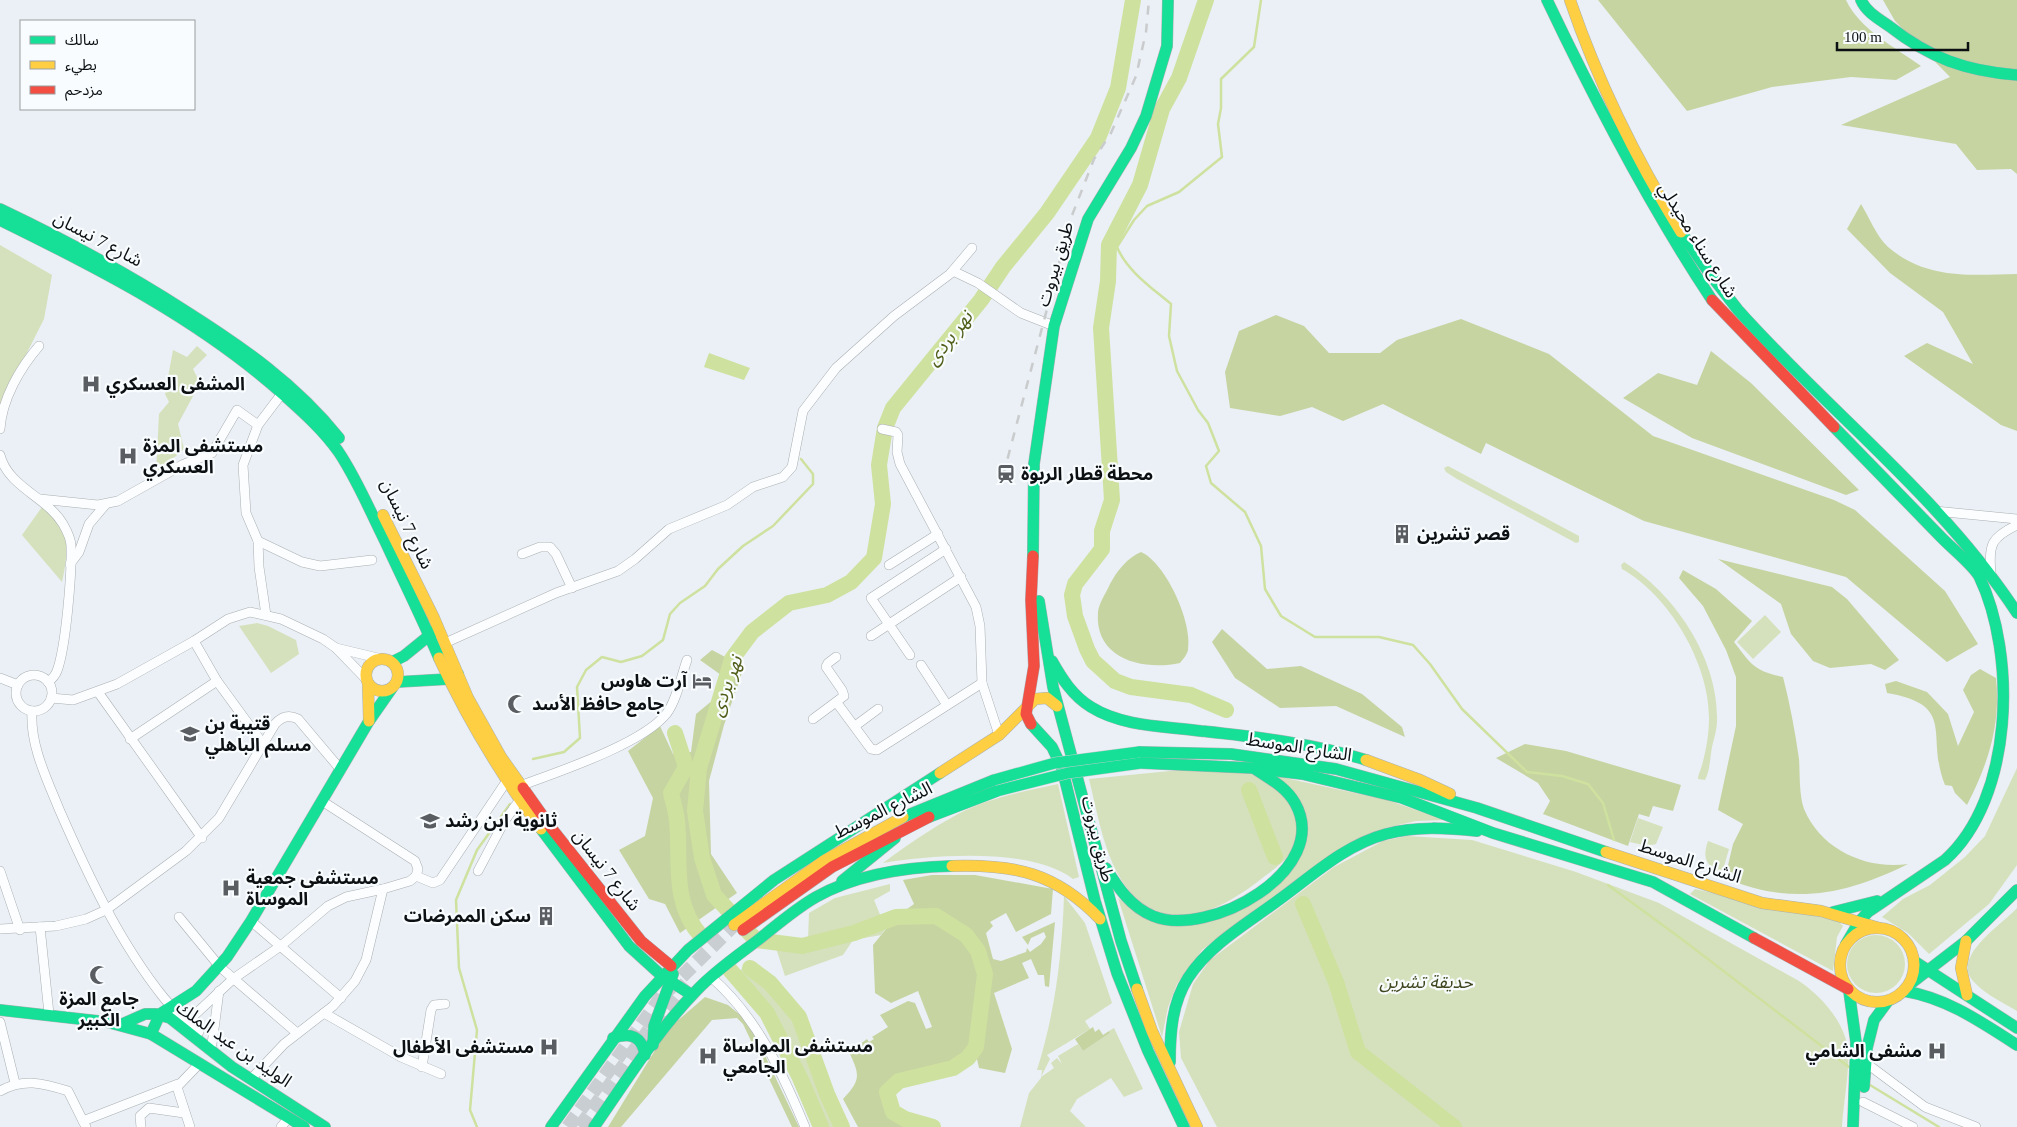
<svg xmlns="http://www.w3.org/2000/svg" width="2017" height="1127" viewBox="0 0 2017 1127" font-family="'Times New Roman','Noto Sans Arabic',serif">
<rect width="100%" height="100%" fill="#eaf0f5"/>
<g fill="#d5e1bc">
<polygon points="0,245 52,275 44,319 0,406"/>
<polygon points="197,346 207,355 193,369 200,383 178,424 184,449 156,473 159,414 169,402 165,394 173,350 187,357"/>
<polygon points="1448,466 1579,536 1579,542 1576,543 1457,479 1446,472 1444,468"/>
<path d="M42,507C71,530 69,549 62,582L22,535Z"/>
<path d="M1624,562C1675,594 1719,659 1717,721C1717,729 1714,739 1712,747C1710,758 1710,771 1705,780L1698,779C1698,774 1701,770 1702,765C1706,751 1709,734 1709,719C1710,665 1670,596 1622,569L1621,565Z"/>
<polygon points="1765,615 1781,632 1753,659 1737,642"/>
<polygon points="257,623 268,626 296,640 299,654 271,673 239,626"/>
<polygon points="2017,768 2017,865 1989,904 1929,954 1908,933 1882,917 1903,899 1930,885 1965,857 1985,836"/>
<path d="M1180,770C1201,771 1227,768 1248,773C1280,781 1309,816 1292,850C1286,861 1274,869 1265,876C1231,903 1184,933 1142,903C1107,877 1099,819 1089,779Z"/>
<polygon points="1276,776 1387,800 1446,820 1416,821 1385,828 1309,870 1202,950 1177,984 1168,1007 1162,1037 1118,898 1142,917 1170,925 1259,897 1305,841"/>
<path d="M1058,784L1079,877L1073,879C1031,847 933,855 883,863C907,845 932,828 958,814C989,798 1025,791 1058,784Z"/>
<polygon points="1638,818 1663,827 1656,844 1647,846 1630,842"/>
<path d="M1407,836L1472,840L1576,872L1659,903L1799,981C1821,996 1844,1021 1848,1049C1850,1068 1843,1107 1842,1127H1217L1181,1058L1179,1032L1193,984L1210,960L1334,867L1383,841Z"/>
<path d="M1708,841L1729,849L1722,873C1706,866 1702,858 1708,841Z"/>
<polygon points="890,884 890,891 874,900 881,917 808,939 809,913 835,898"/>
<polygon points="1695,889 1838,921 1843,926 1837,937 1833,971 1690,894"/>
<path d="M1064,896L1085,923L1112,1003L1085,1021L1090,1029L1047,1055L1050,1059L1041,1077L1054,1068L1051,1063L1057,1058L1062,1064L1058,1056L1078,1044L1083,1051L1110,1033L1109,1031L1114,1028L1143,1089L1124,1097L1111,1078L1077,1099L1070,1111L1086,1127H1020L1029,1093L1041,1078L1042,1070H1037C1055,1013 1062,956 1064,896Z"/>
<path d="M2017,908V1011C2004,1003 1986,995 1975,983C1949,957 2002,925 2017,908Z"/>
<polygon points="888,926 881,935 853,940 843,955 785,976 776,948 801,950"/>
<circle cx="1876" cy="964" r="29"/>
<polygon points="742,969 770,984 798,1019 824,1090 842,1127 825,1127 805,1078 769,1011 738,971"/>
</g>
<g fill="#c6d4a2">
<path d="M1598,0H1846C1860,30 1895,47 1921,66L1896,80L1851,77L1772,87L1687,111Z"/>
<polygon points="1883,0 2017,0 2017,174 2011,169 1977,170 1956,144 1841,125 1950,77 1895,21"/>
<path d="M1861,204C1869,217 1877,237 1888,247C1927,280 1970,275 2017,274V431L2001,425L1904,356L1927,343L1973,364L1943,312L1890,273L1847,229Z"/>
<polygon points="1276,315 1304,326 1329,353 1380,353 1397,340 1461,319 1549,354 1653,436 1834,500 1855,510 1945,591 1978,644 1947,662 1846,577 1644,521 1486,443 1481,454 1383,404 1343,421 1312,407 1280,416 1230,408 1225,372 1239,331"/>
<polygon points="1711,351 1751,383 1859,490 1846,495 1692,438 1623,398 1658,373 1697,385"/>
<path d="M1141,552C1166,563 1193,623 1188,650C1187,655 1183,659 1180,663C1143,671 1094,659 1098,612C1099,603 1106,593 1110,584C1117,571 1127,558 1141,552Z"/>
<polygon points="1718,559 1832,587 1847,599 1899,660 1885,670 1871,664 1830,668 1813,661 1791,634 1781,604"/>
<path d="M1683,570L1716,589L1752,621L1734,642C1751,664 1754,671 1783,677C1790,704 1795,731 1799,759C1800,774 1799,795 1804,809C1821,850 1867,870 1908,864C1845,895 1792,906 1725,878L1733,844L1743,824L1718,810L1736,726V677L1726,650L1703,606L1679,578Z"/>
<polygon points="1222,629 1267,669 1301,666 1362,694 1402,727 1405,737 1336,706 1280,708 1235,678 1212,642"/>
<polygon points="712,650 744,667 724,725 709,781 711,854 737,893 680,933 665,904 649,899 619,850 645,836 653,798 628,751 660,726 673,754 691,752 696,714 713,700 721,675 700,660"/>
<path d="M1980,669L1996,678C2001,725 1988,764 1967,805L1955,793L1952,786L1945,785C1925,736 1958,705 1887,693L1885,684L1896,681L1927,692L1948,714L1958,746L1974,712L1963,690L1971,675Z"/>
<polygon points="1525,744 1566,751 1681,785 1673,811 1653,806 1649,817 1639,814 1628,846 1543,814 1550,801 1538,783 1496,758"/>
<path d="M932,875H975L1053,889L1051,914L1016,932L1006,913L990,922L993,926L986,933L993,959L1001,961L1026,952L1027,948L1030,952L1041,944L1046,937L1044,932L1031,938L1028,945L1022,937L1055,922L1049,987L1045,986L1044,975H1038L1031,959L1022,963L1029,978L994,993L1012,1049L1005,1073L979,1068L974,1046C967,1055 961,1062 950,1065C932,1071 883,1072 882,1099C882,1105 886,1112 888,1118L911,1127H858L843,1099C861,1080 860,1075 849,1052L867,1039L869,1042L874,1039L872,1037L888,1027L880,1015L908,1001L915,1003L926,1029L932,1027L918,991L891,1003L875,993L873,945L896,917L914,904L903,880Z"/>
<polygon points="705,997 728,1005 749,1022 799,1127 792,1127 743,1024 737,1018 712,1020 621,1127 608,1127 668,1029"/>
<polygon points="1093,1027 1095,1032 1099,1029 1103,1035 1109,1031 1110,1033 1083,1051 1075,1039"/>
</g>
<polygon fill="#cfe19f" points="709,353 750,368 744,380 704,367"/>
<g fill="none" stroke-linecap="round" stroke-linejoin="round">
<g stroke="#cfe19f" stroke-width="2.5">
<path d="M1261,0L1254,47L1221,79V108L1218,124L1222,157L1179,192L1147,206L1134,220L1117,247C1127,271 1152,288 1171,304L1169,336L1177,371L1198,410L1208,423L1219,451L1206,466L1211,483L1245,512L1261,546L1265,589L1281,616L1315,637H1379L1413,645L1430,664L1462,709L1527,772L1562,776L1588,784L1603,803L1614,840"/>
<polyline points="533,759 564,752 580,738 577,687 586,670 602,657 621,662 642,656 663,640 670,614 680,603 705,586 718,569 743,546 773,526 813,484 813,474 801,459"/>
<polyline points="1608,885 1683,940 1849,1067"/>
<polyline points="1870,1085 1939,1127"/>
<polyline points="477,1127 470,1110 477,1030 459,968 456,900 477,850 510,804"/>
</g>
<g stroke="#cfe19f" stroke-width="16">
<polyline points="1206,0 1179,78 1162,109 1140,185 1109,245 1108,281 1101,328 1112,500 1102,531 1102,549 1075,584 1072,595 1075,616 1087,649 1093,661 1115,681 1131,687 1191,695 1226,710"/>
<path d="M675,733L686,767L671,793C673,802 676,811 677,820C681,861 671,902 701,936"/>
<polyline points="1249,790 1275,857"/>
<polyline points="1303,904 1336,982 1358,1052 1454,1127"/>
<polyline points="750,968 770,983 799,1017 827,1094 842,1127"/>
<polyline points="730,970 767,1013 800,1078 821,1127"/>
<polyline points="933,1127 905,1119 893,1112 887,1092 899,1081 953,1068 968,1058 976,1047 985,974 978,951 966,935 936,916 896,917 854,933 802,946 756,940 714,895 702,858 695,811 699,768 732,659 752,632 789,603 827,595 851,582 874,558 883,504 879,465 885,428 893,408 981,300 1003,267 1047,213 1098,138 1118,88 1133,0"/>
</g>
<g stroke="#c9ced3" stroke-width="14" stroke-dasharray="14 7" stroke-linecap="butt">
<polyline points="568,1127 662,996 734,925"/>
<polyline points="580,1127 661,1013 686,983"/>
</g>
<g stroke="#aaafb3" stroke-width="10">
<g id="street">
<polyline points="953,271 978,283 1021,313 1054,326"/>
<path d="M0,429C2,399 20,368 39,346"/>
<polyline points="882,429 896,432 898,435 897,452 900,464 976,607 980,626 982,683 999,735"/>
<path d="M0,455C8,487 47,497 63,524C67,531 71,539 71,546C72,572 66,647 57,671C55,676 52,679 48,682"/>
<polyline points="40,499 98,505 118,501 182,465 212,453 237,410 258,425"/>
<polyline points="1935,511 2017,519"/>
<polyline points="258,541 302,562 320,566 372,560"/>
<polyline points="522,554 540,547 550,547 556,554 572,588"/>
<polyline points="70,564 79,552 89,524 106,504"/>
<polyline points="889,565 938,534"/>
<path d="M1991,573C1988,544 1992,537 2017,525"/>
<polyline points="266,615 259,567 258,541 246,513 243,465 258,425 283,392"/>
<polyline points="871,636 961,577"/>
<polyline points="194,641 217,681 263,744"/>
<polyline points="445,643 556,593 618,571 635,559 669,529 727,505 753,487 783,477 792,467 803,411 836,368 894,316 950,274 972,248"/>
<polyline points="336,648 382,659"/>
<polyline points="910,655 871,598 946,549"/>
<polyline points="921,665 947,705"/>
<circle cx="34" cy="693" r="18"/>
<polyline points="0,678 18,685"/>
<polyline points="98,692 202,838"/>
<polyline points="51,698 73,700 117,684 194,641 228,619 250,612 281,619 323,639 336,648 367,680"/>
<polyline points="837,703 871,749 877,750 982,683"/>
<path d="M32,711C30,745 46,777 59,809C87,873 119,942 164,998C174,1010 187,1021 199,1032"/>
<polyline points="813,719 844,696 842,690 826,667 828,663 836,657"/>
<polyline points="855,726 878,709"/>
<polyline points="130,739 217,681"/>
<path d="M520,786C557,772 643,744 667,713C677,699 681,677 687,660"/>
<polyline points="0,871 20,930"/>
<polyline points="478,871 505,820 519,801"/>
<polyline points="416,876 433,883 440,880 506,782"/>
<polyline points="179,917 220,967 297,1033"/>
<polyline points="251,921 341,998"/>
<polyline points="40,927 49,1014"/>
<path d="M0,929L56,926L86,919L106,910L186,851L219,818L275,724C282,716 290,715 298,719L341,770"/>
<path d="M711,977C757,1017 782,1072 805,1127"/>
<polyline points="324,1013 401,1057 441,1074"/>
<polyline points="0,1022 15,1083"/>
<polyline points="187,1022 233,979 282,945 328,906 346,897 383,889 410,881 416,876 418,869 415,861 322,801"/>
<polyline points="212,1044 219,991"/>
<polyline points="1866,1063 1925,1107 1976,1127"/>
<polyline points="422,1067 431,1010 434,1005 445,1004"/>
<polyline points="251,1079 284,1044 333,1006 355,981 366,960 383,889"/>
<path d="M0,1091C24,1078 42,1083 68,1091L86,1127"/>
<polyline points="1863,1102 1913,1127"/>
<polyline points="83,1121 178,1084"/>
<polyline points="141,1127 140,1116 149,1108 184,1113"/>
<polyline points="190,1127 177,1087 200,1063"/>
<polyline points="281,1127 289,1117"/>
</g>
</g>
<g stroke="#aaafb3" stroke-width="12">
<g id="fast">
<path d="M1547,0C1596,103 1649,205 1712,300"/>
<path d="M1861,0C1866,12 1879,19 1889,26C1930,58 1965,71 2017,75"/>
<path d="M0,209C63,239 125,272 184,310C241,346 296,384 339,438"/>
<path d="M0,220C100,269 202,321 285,396C304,413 323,430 338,451C357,479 370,511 385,541C403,580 422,618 439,658"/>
<path d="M1681,232L1710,274L1738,310C1829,412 1942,498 2017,613"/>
<path d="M1834,427C1869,463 1904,499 1939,535C1950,547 1971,563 1979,576C2017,655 2014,798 1945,860L1868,912L1859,922L1846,944"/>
<polyline points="1033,556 1034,464 1054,326 1088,219 1131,148 1146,116 1167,46 1168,0"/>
<polyline points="1039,601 1053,687 1121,941 1137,989"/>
<path d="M1052,661C1062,679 1073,696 1091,707C1123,727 1165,726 1201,731C1256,737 1313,743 1366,760"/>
<polyline points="392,662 404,656 436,630"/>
<polyline points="397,682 449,679 458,674"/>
<polyline points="1031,724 1052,747 1062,768 1095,901 1117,973 1148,1051 1184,1127"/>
<polyline points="1139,752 1231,754 1336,769 1477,808 1606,852"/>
<polyline points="1141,763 1252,768 1302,774 1402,798 1493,833 1653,882 1754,938"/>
<polyline points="903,817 994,780"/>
<polyline points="929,817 997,791"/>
<polyline points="541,829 629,946 662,976 692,995"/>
<path d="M1106,868C1118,888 1131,907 1153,916C1208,939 1333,870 1295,803C1286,787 1270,779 1255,769"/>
<polyline points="842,881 895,838"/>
<polyline points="1833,912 1877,901"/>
<polyline points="1914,961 2017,1028"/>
<polyline points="1909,985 1966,941 2017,890"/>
<polyline points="1849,991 1856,1042 1853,1127"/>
<path d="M1904,991C1947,998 1981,1022 2017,1045"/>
<polyline points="0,1010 107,1022 151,1034 304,1127"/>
<polyline points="120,1025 145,1014 156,1014 170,1018 232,1067 325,1127"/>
<polyline points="151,1034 160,1014 196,991 227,957 251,921 369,721 392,688"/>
<path d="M613,1038C630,1032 642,1036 645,1055"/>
<polyline points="653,1045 654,1026 673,974"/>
<path d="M1170,1062C1170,1033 1172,1003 1188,978C1210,944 1248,923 1280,899C1313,875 1345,845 1386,834C1416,826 1447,828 1477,831"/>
<polyline points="1864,1087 1867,1048 1874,1020 1888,1001"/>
<polyline points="551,1127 645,996 688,950 774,880 940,773"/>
<path d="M594,1127C626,1081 657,1031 697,990C715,971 737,956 758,940C777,925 795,909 816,897C857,874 906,867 952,866"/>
</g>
</g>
<g stroke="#aaafb3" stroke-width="12">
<g id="slow">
<path d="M1570,0C1598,82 1636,159 1681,232"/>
<polyline points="383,515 434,618 468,698 501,757 523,788"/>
<path d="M439,658C467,719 501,775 541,829"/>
<circle cx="382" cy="675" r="16"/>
<polyline points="368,683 369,721"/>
<polyline points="1366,760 1420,780 1450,794"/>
<polyline points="940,773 999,735 1035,699 1047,698 1057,706"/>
<polyline points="1606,852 1762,903 1821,911 1879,928"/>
<path d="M952,866C1015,864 1056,873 1100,919"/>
<polyline points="734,925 825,860 903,817"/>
<circle cx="1877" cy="965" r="37"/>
<polyline points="1966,941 1961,968 1967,995"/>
<polyline points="1137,989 1152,1031 1197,1127"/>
</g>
</g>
<g stroke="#aaafb3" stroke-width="12">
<g id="jam">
<polyline points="1712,300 1834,427"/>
<polyline points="1031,724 1026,714 1034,666 1031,600 1033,556"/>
<polyline points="523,788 552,829 641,941 671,966"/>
<polyline points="743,930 832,867 929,817"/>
<polyline points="1754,938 1848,989"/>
</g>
</g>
<use href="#street" stroke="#fcfdfe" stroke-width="9"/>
<use href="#fast" stroke="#16e098" stroke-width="11"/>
<use href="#slow" stroke="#ffcf43" stroke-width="11"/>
<use href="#jam" stroke="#f24e42" stroke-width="11"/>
<polyline stroke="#cacbcc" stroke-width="2.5" stroke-dasharray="9 9" stroke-linecap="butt" points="1003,476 1071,218 1094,159 1111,133 1136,76 1146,32 1149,0"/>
<g stroke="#c7cacc" stroke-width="12" stroke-linecap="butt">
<g id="fast-bridge">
<polyline points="994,780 1055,763 1139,752"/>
<polyline points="997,791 1068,773 1141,763"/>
</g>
</g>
<use href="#fast-bridge" stroke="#16e098" stroke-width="11"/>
</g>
<defs>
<g id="hospital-bare" transform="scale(1.5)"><path d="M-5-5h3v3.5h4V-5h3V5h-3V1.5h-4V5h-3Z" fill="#5a5e62" stroke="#f9fcfe" stroke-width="2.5" paint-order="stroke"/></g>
<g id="station-bare" transform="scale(1.5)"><path d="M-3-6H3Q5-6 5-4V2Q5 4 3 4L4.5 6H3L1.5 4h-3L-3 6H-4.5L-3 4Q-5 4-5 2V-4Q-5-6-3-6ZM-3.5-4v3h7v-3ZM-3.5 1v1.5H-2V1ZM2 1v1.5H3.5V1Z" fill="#5a5e62" stroke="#f9fcfe" stroke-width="2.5" paint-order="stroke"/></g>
<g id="building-bare" transform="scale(1.5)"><path d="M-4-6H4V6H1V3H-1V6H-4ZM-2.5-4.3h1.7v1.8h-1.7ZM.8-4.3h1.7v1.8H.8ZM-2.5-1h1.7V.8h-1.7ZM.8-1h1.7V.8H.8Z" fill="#5a5e62" stroke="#f9fcfe" stroke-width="2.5" paint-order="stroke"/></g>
<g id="hotel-bare" transform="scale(1.5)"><path d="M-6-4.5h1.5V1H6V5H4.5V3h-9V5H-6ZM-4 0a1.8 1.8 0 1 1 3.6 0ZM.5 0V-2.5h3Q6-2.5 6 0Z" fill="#5a5e62" stroke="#f9fcfe" stroke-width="2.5" paint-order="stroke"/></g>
<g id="mosque-bare" transform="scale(1.5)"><path d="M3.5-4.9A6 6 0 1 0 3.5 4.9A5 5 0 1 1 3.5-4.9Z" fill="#5a5e62" stroke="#f9fcfe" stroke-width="2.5" paint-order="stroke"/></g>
<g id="school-bare" transform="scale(1.5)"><path d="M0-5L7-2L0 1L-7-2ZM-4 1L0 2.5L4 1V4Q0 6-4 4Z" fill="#5a5e62" stroke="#f9fcfe" stroke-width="2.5" paint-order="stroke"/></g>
</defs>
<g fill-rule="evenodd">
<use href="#hospital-bare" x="91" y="384"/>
<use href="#hospital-bare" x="128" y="456"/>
<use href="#station-bare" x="1006" y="474"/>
<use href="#building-bare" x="1402" y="534"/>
<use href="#hotel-bare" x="702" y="681"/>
<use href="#mosque-bare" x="517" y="704"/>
<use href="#school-bare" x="190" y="734"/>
<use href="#school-bare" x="430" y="821"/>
<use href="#hospital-bare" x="231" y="888"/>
<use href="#building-bare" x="546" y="916"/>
<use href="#mosque-bare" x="99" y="975"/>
<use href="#hospital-bare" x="549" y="1047"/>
<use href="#hospital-bare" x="1937" y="1051"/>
<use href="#hospital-bare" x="708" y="1056"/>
</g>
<g text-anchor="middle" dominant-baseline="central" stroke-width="4.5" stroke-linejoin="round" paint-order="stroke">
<g font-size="18" fill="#0c1013" stroke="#f9fcfe">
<text transform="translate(98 239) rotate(28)">شارع 7 نيسان</text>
<text transform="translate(1698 240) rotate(58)">شارع سناء محيدلي</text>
<text transform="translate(1055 264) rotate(-73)">طريق بيروت</text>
<text transform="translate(407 524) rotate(64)">شارع 7 نيسان</text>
<text transform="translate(1299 747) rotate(9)">الشارع الموسط</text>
<text transform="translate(883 810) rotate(-26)">الشارع الموسط</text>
<text transform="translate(1098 839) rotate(76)">طريق بيروت</text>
<text transform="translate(1690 861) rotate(18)">الشارع الموسط</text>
<text transform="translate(607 870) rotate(52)">شارع 7 نيسان</text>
<text transform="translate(234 1044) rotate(35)">الوليد بن عبد الملك</text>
</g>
<g font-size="18" font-weight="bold" fill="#0c1013" stroke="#f9fcfe" text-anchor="start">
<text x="106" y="384">المشفى العسكري</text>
<text x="143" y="446">مستشفى المزة<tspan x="143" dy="21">العسكري</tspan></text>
<text x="1021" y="474">محطة قطار الربوة</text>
<text x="1417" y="534">قصر تشرين</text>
<text x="687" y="681" text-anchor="end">آرت هاوس</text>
<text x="532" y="704">جامع حافظ الأسد</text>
<text x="205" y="724">قتيبة بن<tspan x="205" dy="21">مسلم الباهلي</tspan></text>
<text x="445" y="821">ثانوية ابن رشد</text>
<text x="246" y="878">مستشفى جمعية<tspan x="246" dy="21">الموساة</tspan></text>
<text x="531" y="916" text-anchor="end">سكن الممرضات</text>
<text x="99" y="999" text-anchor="middle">جامع المزة<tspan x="99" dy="21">الكبير</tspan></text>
<text x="723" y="1046">مستشفى المواساة<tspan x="723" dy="21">الجامعي</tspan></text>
<text x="534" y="1047" text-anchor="end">مستشفى الأطفال</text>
<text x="1922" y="1051" text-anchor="end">مشفى الشامي</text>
</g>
<g font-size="18" font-style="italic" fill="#3e461f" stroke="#f9fcfe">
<text x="1426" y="982">حديقة تشرين</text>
</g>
<g font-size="19" font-style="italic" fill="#515f1b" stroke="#f9fcfe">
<text transform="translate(949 338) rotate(-52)">نهر بردى</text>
<text transform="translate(726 686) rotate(-70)">نهر بردى</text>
</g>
</g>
<rect x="20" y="20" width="175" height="90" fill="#f9fcfe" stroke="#9a9ea0"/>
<rect x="30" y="36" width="25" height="8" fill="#16e098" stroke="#9a9ea0"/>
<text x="65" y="45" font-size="15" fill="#0c1013">سالك</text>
<rect x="30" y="61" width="25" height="8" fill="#ffcf43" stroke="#9a9ea0"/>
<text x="65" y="70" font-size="15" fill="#0c1013">بطيء</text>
<rect x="30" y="86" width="25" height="8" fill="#f24e42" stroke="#9a9ea0"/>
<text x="65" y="95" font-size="15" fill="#0c1013">مزدحم</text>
<path d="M1837 42v8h131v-8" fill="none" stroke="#0c1013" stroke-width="2.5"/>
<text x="1844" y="42" font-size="15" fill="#0c1013" stroke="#f9fcfe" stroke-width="4" paint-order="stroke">100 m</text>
</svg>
